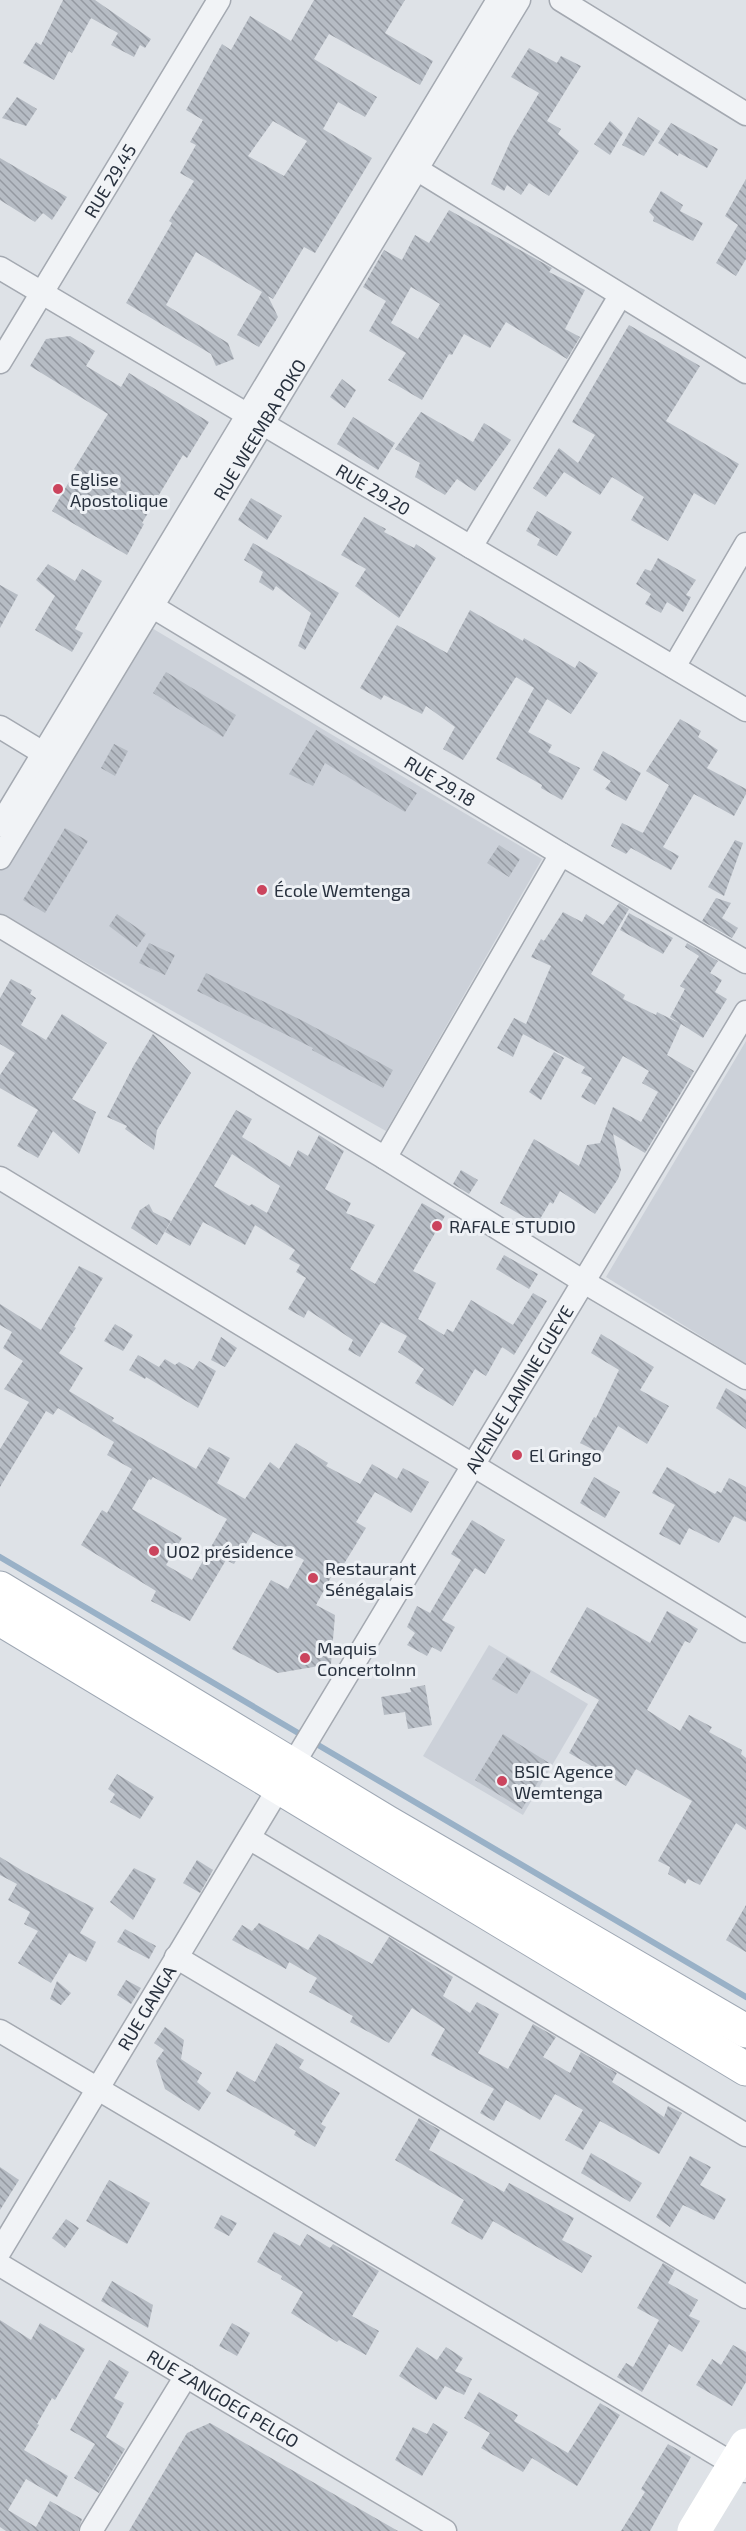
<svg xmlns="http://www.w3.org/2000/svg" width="746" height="2531" viewBox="0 0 746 2531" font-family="'Exo 2',sans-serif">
<defs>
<pattern id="building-back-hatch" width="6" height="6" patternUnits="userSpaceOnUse" patternTransform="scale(1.5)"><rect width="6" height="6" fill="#b6bcc4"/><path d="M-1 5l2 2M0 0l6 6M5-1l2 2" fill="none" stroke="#9499a1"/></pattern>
</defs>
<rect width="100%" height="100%" fill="#dee2e7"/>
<g fill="#ccd1d9">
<polygon points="145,624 542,859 386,1131 0,914 0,867"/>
<polygon points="746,1041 746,1364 606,1277"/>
<polygon points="489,1645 588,1704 523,1815 423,1756"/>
</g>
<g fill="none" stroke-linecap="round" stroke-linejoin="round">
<g stroke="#99b1c7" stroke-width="6">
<polyline points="0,1557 305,1737"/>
<polyline points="313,1742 746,1997"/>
</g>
</g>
<g fill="url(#building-back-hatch)" fill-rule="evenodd">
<polygon points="63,0 95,0 151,39 145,48 140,45 134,57 111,45 118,33 91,18 72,53 69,51 54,80 23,63 36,42 41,45"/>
<path d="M314,0H405L385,33L433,61L420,85L329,34L314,59L377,97L365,117L338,102L323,129L372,158L315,253L304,247L273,299L268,296L278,317L259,347L237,335L262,292L196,252L166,305L228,343L234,359L216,366L211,354L126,303L172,223L169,221L194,181L180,173L196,145L190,142L203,120L186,110L222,44L231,50L250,16L291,41ZM273,121L307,141L284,176L248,156Z"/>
<polygon points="529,48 557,63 561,56 581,66 547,121 561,129 558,134 579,151 549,196 529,183 521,195 507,185 504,191 491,184 511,140 539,93 511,77"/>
<polygon points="17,97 37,109 26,126 2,118"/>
<polygon points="638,117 660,131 644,156 622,145"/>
<polygon points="610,121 623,133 610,155 594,144"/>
<polygon points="671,123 718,149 707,168 679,153 678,156 658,143"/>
<polygon points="0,158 67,197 52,220 43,213 35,222 0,200"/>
<polygon points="746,179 746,259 736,276 716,263 738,225 725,216"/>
<polygon points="661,191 683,205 680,211 703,223 693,241 653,221 654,217 649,212"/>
<path d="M449,210L552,268L549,272L585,290L565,329L580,337L567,359L506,322L490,348L464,334L452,355L449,354L422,400L388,380L406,353L369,331L386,301L363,287L384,250L402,260L415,235L429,243ZM411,287L440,304L418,339L391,323Z"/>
<polygon points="629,325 700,366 666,421 739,464 715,505 694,493 668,541 631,520 644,497 612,477 600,495 564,472 546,497 533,488 559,448 578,463 595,435 572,422"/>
<polygon points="70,336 95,351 86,366 121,387 129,373 209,422 187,458 183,455 142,523 144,524 127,555 52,511 76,470 74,469 108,414 30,366 46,339"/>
<polygon points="342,379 356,390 345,408 330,397"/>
<polygon points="421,412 473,442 484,423 511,440 475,491 457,479 445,495 415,477 420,463 395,449"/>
<polygon points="353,417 395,443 378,470 337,444"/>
<polygon points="251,498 282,516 267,540 238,520"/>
<polygon points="537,511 572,532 557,556 537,545 540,539 526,531"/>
<polygon points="364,517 386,529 384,532 414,548 416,544 436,558 399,618 355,586 366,569 341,555"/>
<polygon points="253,543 339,593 305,650 298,646 311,613 276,586 273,591 259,582 263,572 244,560"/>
<polygon points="658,558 696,580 686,595 691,597 683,612 667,602 661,613 645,604 651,594 636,584 645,569 651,571"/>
<polygon points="48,564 75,581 82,569 102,581 75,629 83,633 72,652 35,630 55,596 36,580"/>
<polygon points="0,585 18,595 0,628"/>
<polygon points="470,610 523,641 524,638 575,668 579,661 598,673 571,714 547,699 528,732 552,745 548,752 580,768 562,800 541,788 542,785 496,759 534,688 516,677 463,760 443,749 455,727 426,706 422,714 384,695 381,700 360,688 397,625 447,653"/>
<polygon points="166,672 236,715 223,737 153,693"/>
<polygon points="680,719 701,731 698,737 718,750 707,768 746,789 746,794 734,816 694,794 663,847 679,856 671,870 631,848 626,854 611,846 622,823 643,833 669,785 646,771"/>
<polygon points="316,730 417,793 405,812 325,763 313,786 289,774"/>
<polygon points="114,744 128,751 115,776 101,768"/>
<polygon points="603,751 641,773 626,801 605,789 611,781 593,770"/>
<polygon points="65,828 88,841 45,913 23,900"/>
<polygon points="735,840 743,843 724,896 708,887"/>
<polygon points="499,845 520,859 509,877 487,863"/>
<polygon points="716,898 731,903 722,918 738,928 732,938 702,921"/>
<polygon points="619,903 629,909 591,974 625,995 623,999 656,1015 657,1012 679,1023 670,1017 685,989 680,986 699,956 685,947 687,943 718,961 710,973 722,980 715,992 727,999 703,1038 681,1024 667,1055 694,1071 645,1153 613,1134 621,1170 618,1179 595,1214 560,1191 553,1204 550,1202 537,1224 500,1203 534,1139 579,1166 587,1145 600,1143 613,1107 641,1122 658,1092 642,1083 649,1071 623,1056 595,1105 581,1097 592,1078 581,1073 585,1067 523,1034 513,1057 497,1048 514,1018 526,1024 551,966 531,957 541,939 544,941 563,912 582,922 586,914 603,925"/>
<polygon points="629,913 673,938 663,954 620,930"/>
<polygon points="117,914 146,934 137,947 109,926"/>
<polygon points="149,943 175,955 165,975 139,963"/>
<polygon points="206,973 305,1022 393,1070 383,1088 312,1050 313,1048 197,991"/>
<polygon points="11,979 32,990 30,994 36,998 21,1025 46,1040 62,1014 107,1043 72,1099 96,1112 79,1154 53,1131 38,1158 17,1146 38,1110 0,1088 0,1075 15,1053 0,1044 0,998"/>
<polygon points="153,1034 191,1073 157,1130 154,1150 125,1129 127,1126 107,1117 134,1065"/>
<polygon points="554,1052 564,1058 541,1100 529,1092"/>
<path d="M236,1110L252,1119L242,1137L290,1167L298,1150L308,1156L319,1135L344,1151L325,1189L351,1203L346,1213L375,1225L350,1269L375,1284L422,1203L445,1216L413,1271L436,1283L418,1319L444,1335L447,1329L453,1332L471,1300L513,1325L533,1293L547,1301L514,1355L502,1347L486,1376L475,1369L453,1406L415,1383L424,1369L398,1352L407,1336L381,1322L360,1357L348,1350L353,1340L308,1310L304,1318L288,1309L306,1278L296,1272L300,1265L289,1259L295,1250L255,1225L245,1245L203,1222L190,1246L165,1232ZM232,1154L280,1186L267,1213L252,1204L249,1206L214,1186Z"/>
<polygon points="461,1170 478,1180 469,1194 453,1184"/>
<polygon points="149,1204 153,1212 171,1221 157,1245 131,1228 140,1210"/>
<polygon points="504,1255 538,1274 529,1289 496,1269"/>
<path d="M79,1266L103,1278L74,1327L76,1328L59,1353L83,1368L69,1391L114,1418L112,1421L196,1469L209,1447L230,1458L217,1483L245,1499L270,1462L279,1469L296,1443L328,1463L326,1466L360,1484L372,1464L397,1479L403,1468L429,1482L411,1513L375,1492L356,1522L366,1528L342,1567L338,1564L316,1605L335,1615L331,1664L278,1673L232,1649L271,1580L288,1589L304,1560L253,1532L234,1564L226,1560L190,1621L151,1601L156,1591L81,1545L102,1510L107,1513L132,1469L107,1455L114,1442L58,1408L53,1415L46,1411L0,1487V1449L29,1402L4,1389L23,1361L3,1348L12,1332L0,1325V1304L41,1330ZM153,1477L227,1519L192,1580L166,1565L182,1538L132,1509L149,1479L151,1480Z"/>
<polygon points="115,1324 133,1335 123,1351 104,1341"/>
<polygon points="601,1334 654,1367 640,1390 669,1406 647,1444 618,1426 602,1454 580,1443 594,1417 596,1418 619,1370 591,1353"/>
<polygon points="221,1337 237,1348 225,1367 211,1360"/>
<polygon points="138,1355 159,1367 165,1359 175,1365 179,1362 193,1370 199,1361 216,1371 198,1408 146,1377 145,1379 129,1370"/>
<polygon points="726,1388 746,1400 746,1429 716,1408"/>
<polygon points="667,1467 715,1494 717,1491 721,1493 729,1478 746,1487 746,1522 734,1516 719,1543 689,1528 680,1545 659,1534 675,1505 652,1493"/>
<polygon points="594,1477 620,1492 605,1518 580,1503"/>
<polygon points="472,1520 505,1540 485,1574 475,1568 442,1620 455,1627 441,1652 432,1647 427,1656 407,1645 415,1633 407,1627 417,1606 430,1613 461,1560 451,1554"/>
<polygon points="587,1607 650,1643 667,1611 698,1629 690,1643 685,1641 647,1710 680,1731 689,1715 712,1727 709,1732 742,1750 741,1754 746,1758 746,1830 736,1823 700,1885 688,1879 685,1884 668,1874 670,1867 658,1861 692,1801 636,1769 626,1786 569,1753 599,1700 550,1672"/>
<polygon points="507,1657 531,1671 517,1694 492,1679"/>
<polygon points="425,1685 432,1725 408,1729 405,1712 384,1715 381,1697 411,1692 410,1688"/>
<polygon points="503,1734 549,1763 522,1809 475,1780"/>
<polygon points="117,1774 154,1797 140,1819 110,1802 115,1794 108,1789"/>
<polygon points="0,1857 23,1871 94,1908 80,1933 96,1942 86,1962 69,1953 51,1983 18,1963 38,1931 24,1924 30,1912 8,1900 17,1884 0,1875"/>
<polygon points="197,1860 213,1870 200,1893 183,1883"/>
<polygon points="134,1868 156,1879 133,1920 110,1902"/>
<polygon points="746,1905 746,1952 726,1940"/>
<polygon points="259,1923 308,1950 319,1934 372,1964 389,1937 453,1977 443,1996 470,2013 477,2002 499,2014 478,2053 508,2069 533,2024 556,2037 543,2057 570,2073 581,2052 617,2073 612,2082 664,2117 668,2106 682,2113 659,2154 600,2121 583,2150 565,2140 583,2110 555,2094 540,2120 506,2100 494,2121 480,2113 494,2089 431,2055 445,2029 412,2008 389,2043 350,2022 353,2016 309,1992 317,1978 289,1962 286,1969 232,1940 242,1925 252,1931"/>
<polygon points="125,1929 156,1946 149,1959 117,1942"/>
<polygon points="126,1980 141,1988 131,2004 117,1995"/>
<polygon points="57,1981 71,1993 61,2005 50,1999"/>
<polygon points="165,2027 184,2040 181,2059 202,2073 197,2082 211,2093 199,2111 165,2089 156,2061 164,2050 154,2043"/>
<polygon points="276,2043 304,2060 299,2068 340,2093 321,2124 326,2127 315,2147 294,2135 296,2131 226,2091 237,2071 255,2082"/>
<polygon points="419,2118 440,2130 429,2150 504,2192 509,2183 574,2218 562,2240 592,2256 582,2273 493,2221 482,2240 451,2223 464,2200 395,2160"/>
<polygon points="591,2153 642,2183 630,2202 581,2173"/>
<polygon points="690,2156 711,2167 700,2185 726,2199 714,2220 683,2205 670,2227 656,2217"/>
<polygon points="0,2167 19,2180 0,2210"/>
<polygon points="109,2180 150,2203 127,2244 86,2221"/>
<polygon points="221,2215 237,2223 229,2236 214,2228"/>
<polygon points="66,2219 79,2228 65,2248 52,2238"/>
<polygon points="274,2232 300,2246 307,2234 330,2248 333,2244 379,2271 352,2316 379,2331 366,2355 339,2340 337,2342 291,2313 303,2292 281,2279 282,2276 257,2262"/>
<polygon points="663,2263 675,2270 668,2283 698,2300 689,2316 700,2321 682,2352 669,2344 642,2392 617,2377 626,2363 633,2367 659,2320 637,2308"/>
<polygon points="112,2281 153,2305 148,2328 101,2301"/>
<polygon points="0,2320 31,2340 40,2323 85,2349 55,2400 52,2398 37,2424 39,2425 24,2450 68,2476 57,2497 26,2479 8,2510 36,2527 50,2501 82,2519 78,2531 6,2531 0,2527"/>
<polygon points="232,2323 250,2333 237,2356 219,2346"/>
<polygon points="733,2345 746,2352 746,2382 732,2406 696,2385 712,2359 721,2365"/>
<polygon points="417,2347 437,2360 446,2347 463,2358 455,2371 472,2379 464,2395 445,2386 436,2400 399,2376"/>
<polygon points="109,2360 129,2372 114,2398 124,2403 106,2437 125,2449 99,2493 74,2478 95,2444 70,2430"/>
<polygon points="479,2392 518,2415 514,2421 568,2453 600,2403 620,2415 577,2486 532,2458 523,2472 481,2448 490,2433 464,2418"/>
<polygon points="210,2423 398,2531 129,2531 187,2433"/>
<polygon points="433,2423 448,2432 422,2476 395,2460 413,2427 427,2434"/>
<polygon points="668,2444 691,2457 650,2531 621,2531 645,2492 641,2489"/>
</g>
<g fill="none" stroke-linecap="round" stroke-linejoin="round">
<g stroke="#a4a9b1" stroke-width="25">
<g id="minor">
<polyline points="561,0 746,114"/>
<polyline points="405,162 746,372"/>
<path id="s1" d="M0,268L746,710"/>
<path id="s2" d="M0,362L219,0"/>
<polyline points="471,547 620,296"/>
<path id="s3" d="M140,599L561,854L746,962"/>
<polyline points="674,667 746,544"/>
<polyline points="0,727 43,753"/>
<polyline points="0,825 498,0"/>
<path id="s4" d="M0,858L519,0"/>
<polyline points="0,926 385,1158 584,1282 746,1378"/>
<polyline points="385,1158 561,854"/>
<polyline points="0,1178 746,1631"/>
<polyline points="249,1838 746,2135"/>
<polyline points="176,1957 746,2297"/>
<polyline points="0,2031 745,2471"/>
<path id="s5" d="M0,2251L746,1012"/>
<path id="s6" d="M0,2265L445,2531"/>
<polyline points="91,2531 186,2376"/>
</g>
</g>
<g stroke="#9ea7b3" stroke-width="35">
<g id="primary">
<polyline points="0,1588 387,1822 746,2031"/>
<polyline points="0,1619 746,2069"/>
</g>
</g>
<use href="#minor" stroke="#f1f3f6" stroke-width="22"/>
<polyline stroke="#fff" stroke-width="33" points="694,2531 746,2445"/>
<use href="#primary" stroke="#fff" stroke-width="33"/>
</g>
<g fill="#cb445d" stroke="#eef1f5" stroke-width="2">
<circle cx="58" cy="489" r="6"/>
<circle cx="262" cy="890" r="6"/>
<circle cx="437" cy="1226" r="6"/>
<circle cx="517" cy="1455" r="6"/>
<circle cx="154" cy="1551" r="6"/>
<circle cx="313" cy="1578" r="6"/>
<circle cx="305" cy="1658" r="6"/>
<circle cx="502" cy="1781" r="6"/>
</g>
<g text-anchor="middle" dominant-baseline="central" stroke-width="6" stroke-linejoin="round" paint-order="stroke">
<g font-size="18" fill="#28313e" stroke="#eef1f5">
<text stroke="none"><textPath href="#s2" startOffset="212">RUE 29.45</textPath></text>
<text stroke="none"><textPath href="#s4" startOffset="501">RUE WEEMBA POKO</textPath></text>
<text stroke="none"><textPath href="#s1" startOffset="434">RUE 29.20</textPath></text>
<text stroke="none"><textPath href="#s3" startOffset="351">RUE 29.18</textPath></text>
<text stroke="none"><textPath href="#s5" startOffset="1006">AVENUE LAMINE GUEYE</textPath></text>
<text stroke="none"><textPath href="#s5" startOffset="284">RUE GANGA</textPath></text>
<text stroke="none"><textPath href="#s6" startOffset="260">RUE ZANGOEG PELGO</textPath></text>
</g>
<g font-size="18" fill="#28313e" stroke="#eef1f5" text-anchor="start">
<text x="70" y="479">Eglise<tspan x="70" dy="21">Apostolique</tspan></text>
<text x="274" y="890">École Wemtenga</text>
<text x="449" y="1226">RAFALE STUDIO</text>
<text x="529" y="1455">El Gringo</text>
<text x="166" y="1551">UO2 présidence</text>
<text x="325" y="1568">Restaurant<tspan x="325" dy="21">Sénégalais</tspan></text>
<text x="317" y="1648">Maquis<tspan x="317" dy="21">ConcertoInn</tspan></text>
<text x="514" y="1771">BSIC Agence<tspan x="514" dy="21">Wemtenga</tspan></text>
</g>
</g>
</svg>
